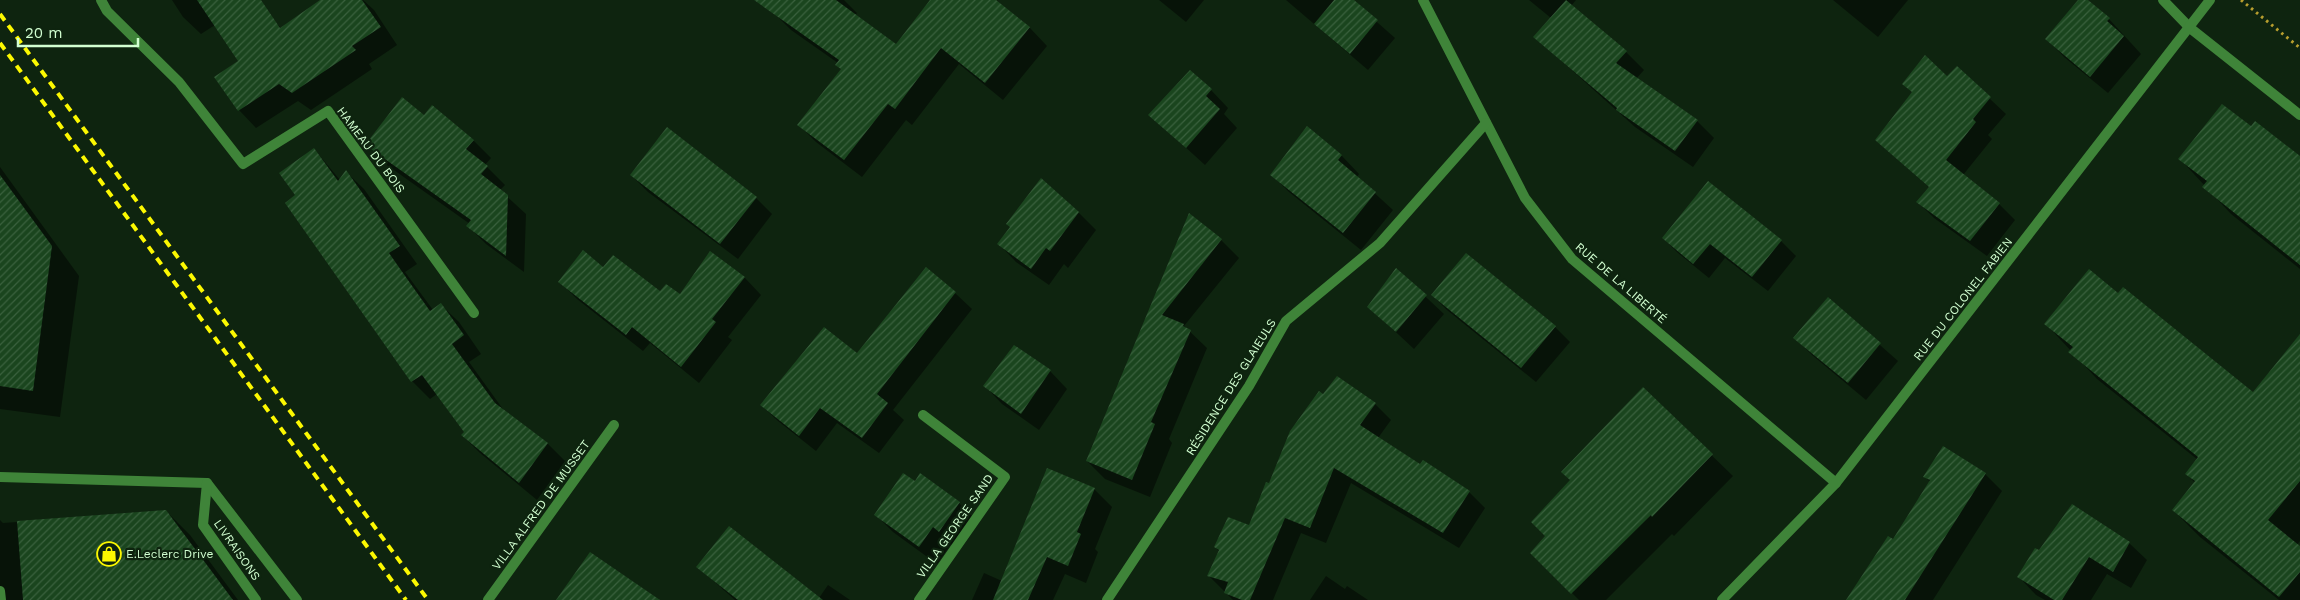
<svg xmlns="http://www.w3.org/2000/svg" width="2300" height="600" viewBox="0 0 2300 600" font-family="'Work Sans',sans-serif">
<defs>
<pattern id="building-hatch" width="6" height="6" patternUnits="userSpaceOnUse" patternTransform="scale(1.25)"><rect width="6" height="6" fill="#1a451e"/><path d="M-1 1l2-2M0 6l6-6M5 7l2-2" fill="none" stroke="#3a613e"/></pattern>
</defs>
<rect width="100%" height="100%" fill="#0e240f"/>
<g fill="#0007">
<polygon points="172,0 241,0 274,21 282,29 323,0 363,0 374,10 397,45 369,64 372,69 311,110 298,101 256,128 239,110 240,61 215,25 201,34 183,17"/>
<polygon points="784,0 844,0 857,13 855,15 896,45 931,0 994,0 1030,28 1047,46 1003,100 959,64 912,125 906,120 862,177 816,142 799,125 842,69 838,63 791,30 774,13"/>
<polygon points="1159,0 1204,0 1186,22"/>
<polygon points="1286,0 1352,0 1395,38 1368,70"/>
<polygon points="1529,0 1576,0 1571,6 1626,52 1644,70 1636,79 1697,121 1714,138 1693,167 1635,127 1535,37 1551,18"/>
<polygon points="1833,0 1908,0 1878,37"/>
<polygon points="2080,0 2086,0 2109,19 2141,54 2108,93 2064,57 2047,39"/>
<polygon points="1957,68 2006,114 1988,135 1992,139 1963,175 1999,204 2015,220 1987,256 1934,218 1918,202 1930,188 1876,140"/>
<polygon points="1211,90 1228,108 1224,114 1237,128 1205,165 1150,115"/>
<polygon points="432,107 474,141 491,158 485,165 505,185 500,190 526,214 524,272 486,244 468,226 470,224 384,163 367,145 424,116"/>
<polygon points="1308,128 1342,156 1359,174 1357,177 1393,210 1361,250 1289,192 1271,174"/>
<polygon points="2251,128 2300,158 2300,269 2231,214 2180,159"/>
<polygon points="314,149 340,180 346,172 364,189 417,264 405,272 433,310 441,305 459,322 481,354 469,362 505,412 548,444 565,461 537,500 480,453 462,435 465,432 437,394 430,399 412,381 296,196"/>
<polygon points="0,167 79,276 60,417 0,409"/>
<polygon points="631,175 756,198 772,214 738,259 648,192"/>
<polygon points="1079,213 1096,230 1068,268 1064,264 1049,285 1016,262 999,244"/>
<polygon points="1189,215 1221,240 1239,258 1184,326 1207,348 1169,439 1172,443 1150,497 1105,479 1087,461"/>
<polygon points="1663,238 1781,241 1796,256 1768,291 1725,258 1709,278 1678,253"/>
<polygon points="710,253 745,278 761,295 728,337 732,340 699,383 650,343 643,351 577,299 560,282 680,296"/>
<polygon points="1397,270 1444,314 1414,349 1369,307"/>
<polygon points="955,293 972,309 893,410 904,420 879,453 837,423 816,451 778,421 761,405 857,355"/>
<polygon points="2118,294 2253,394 2300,335 2300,541 2297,545 2300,547 2300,600 2279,600 2200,537 2173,510 2195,483 2187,474 2198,460 2097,379 2046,324"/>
<polygon points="1432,295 1555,327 1570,342 1536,382 1447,310"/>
<polygon points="1828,299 1898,361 1866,400 1812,355 1795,338"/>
<polygon points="1050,371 1067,389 1039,430 1002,404 985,386"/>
<polygon points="1643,389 1733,476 1674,536 1672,534 1606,600 1579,600 1532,553 1547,536 1571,480"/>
<polygon points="1323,396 1375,404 1391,420 1378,438 1421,466 1423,462 1469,492 1485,508 1459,548 1351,483 1326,543 1301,533 1273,600 1233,600 1209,576 1220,552 1215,547 1250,527 1270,485"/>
<polygon points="1984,473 2002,491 1933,600 1863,600 1893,541 1930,482 1925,476"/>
<polygon points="915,482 959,503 976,520 957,548 951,544 937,564 893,532 876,515"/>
<polygon points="1094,489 1112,507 1095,549 1098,552 1086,583 1065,574 1053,600 972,600 984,573 1002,581"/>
<polygon points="166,511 190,535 238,600 0,600 0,520 3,523"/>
<polygon points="2129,543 2147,560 2131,588 2107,574 2091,600 2045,600 2036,595 2019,577 2040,552"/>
<polygon points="698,567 819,598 828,585 850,600 735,600"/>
<polygon points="1326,576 1345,589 1347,586 1368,600 1310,600"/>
</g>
<g fill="url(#building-hatch)">
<polygon points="197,0 261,0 280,28 320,0 362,0 381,27 352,46 356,50 292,93 279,84 238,111 214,77 238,61"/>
<polygon points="754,0 836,0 896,44 930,0 996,0 1030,27 985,83 941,48 895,109 888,104 844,160 797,125 841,69 835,65 839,60"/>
<polygon points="1334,0 1354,0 1378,20 1350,54 1314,24"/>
<polygon points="1566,0 1627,51 1616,63 1698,120 1675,151 1616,110 1617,108 1533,37"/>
<polygon points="2078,0 2088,0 2110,18 2107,21 2124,36 2090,77 2045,39"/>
<polygon points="1925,55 1947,76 1957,66 1991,97 1973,119 1976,122 1946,160 2000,203 1970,241 1916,202 1929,187 1875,140 1912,92 1902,84"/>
<polygon points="1190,70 1212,89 1206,96 1220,109 1186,148 1148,115"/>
<polygon points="402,97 424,115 432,105 474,140 466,149 488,166 481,174 508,195 506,256 466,226 471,220 365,145"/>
<polygon points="2222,104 2251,126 2255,121 2300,156 2300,265 2202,187 2207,181 2178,159"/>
<polygon points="1307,126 1342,155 1338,160 1376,192 1343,233 1270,175"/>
<polygon points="667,127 757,197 720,244 630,175"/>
<polygon points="314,148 338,181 346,170 400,246 389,253 410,283 430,311 441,303 464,335 452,344 495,403 548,443 519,483 461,435 464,432 422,375 411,382 285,203 295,195 279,173"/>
<polygon points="0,175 52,246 33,391 0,386"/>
<polygon points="1041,178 1079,212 1050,251 1046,248 1031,269 997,244 1010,227 1006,224"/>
<polygon points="1708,181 1782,240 1752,277 1710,244 1693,264 1662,238"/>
<polygon points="1189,213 1222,239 1162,315 1184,324 1183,326 1191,330 1151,422 1155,424 1132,480 1086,461"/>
<polygon points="583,250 603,267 613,255 660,291 666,284 680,294 710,251 745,277 712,319 716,322 681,367 632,327 626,335 558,282"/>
<polygon points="1466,253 1556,326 1521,368 1431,295"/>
<polygon points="926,267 956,292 877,394 888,403 862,438 820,408 799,436 760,405 824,327 857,353"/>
<polygon points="1396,268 1427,295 1396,332 1367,307"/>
<polygon points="2089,269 2118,293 2123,287 2253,392 2300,334 2300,481 2268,520 2300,546 2300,572 2279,597 2172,510 2195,481 2185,474 2198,457 2068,352 2073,347 2044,324"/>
<polygon points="1828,297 1881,343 1848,383 1793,338"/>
<polygon points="1014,345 1051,370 1021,414 983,386"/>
<polygon points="1337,376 1376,403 1360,425 1420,464 1423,460 1470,491 1443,533 1334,468 1310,528 1285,518 1250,600 1242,600 1224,593 1228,582 1207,576 1219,550 1214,547 1228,517 1249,525 1266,482 1269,483 1290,431 1319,391 1323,394"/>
<polygon points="1643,387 1713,454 1652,517 1651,515 1571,594 1530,553 1545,536 1531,522 1570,480 1561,472"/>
<polygon points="1943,446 1986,473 1905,600 1846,600 1888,536 1893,539 1930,480 1923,477"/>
<polygon points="1047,468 1095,488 1077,532 1081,534 1068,566 1047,557 1028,600 993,600"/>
<polygon points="903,473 915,481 920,473 960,502 939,532 933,527 919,547 874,515"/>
<polygon points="2072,504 2130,542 2113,572 2089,557 2062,600 2054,600 2017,577 2035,548 2039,550"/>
<polygon points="166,510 233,600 23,600 17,521"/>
<polygon points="729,526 823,600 738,600 696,567"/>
<polygon points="590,552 660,600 556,600"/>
</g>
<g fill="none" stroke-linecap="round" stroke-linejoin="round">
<polyline stroke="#b79e2e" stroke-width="3" stroke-dasharray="2.5 4" stroke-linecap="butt" points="2241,0 2300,48"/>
<g stroke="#3f8439" stroke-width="10">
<polyline points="2190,28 2300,115"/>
<polyline points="0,477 207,483 297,600"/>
<polyline points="207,483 203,525 256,600"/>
<polyline points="0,591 1,600"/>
</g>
<g stroke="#3f8439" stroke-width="10">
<polyline points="101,0 107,11 179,82 243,164 328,111 474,313"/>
<polyline points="1423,0 1525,198 1572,259 1836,483"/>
<polyline points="2163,0 2190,28"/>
<polyline points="488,600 614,425"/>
<polyline points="919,600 1005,477 923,415"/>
<polyline points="1107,600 1249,386 1286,321 1380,243 1486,123"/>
<polyline points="1722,600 1836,483 2210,0"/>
</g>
<g stroke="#fcf800" stroke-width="4" stroke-dasharray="8 6" stroke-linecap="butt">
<polyline points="0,14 428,600"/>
<polyline points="0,43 406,600"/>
</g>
</g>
<defs>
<g id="shop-ring" transform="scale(1.25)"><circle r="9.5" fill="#0e240f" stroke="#fcf800" stroke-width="1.5"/><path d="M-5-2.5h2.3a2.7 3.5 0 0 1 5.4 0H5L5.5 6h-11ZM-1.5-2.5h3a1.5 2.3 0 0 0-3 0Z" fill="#fcf800"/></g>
</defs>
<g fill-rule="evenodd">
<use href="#shop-ring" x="109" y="554"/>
</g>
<g text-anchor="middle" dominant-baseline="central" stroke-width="4.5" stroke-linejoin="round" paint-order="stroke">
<g font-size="12" fill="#d2ffd1" stroke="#0e240f">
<text transform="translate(371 150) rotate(53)">HAMEAU DU BOIS</text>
<text transform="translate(1621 283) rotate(41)">RUE DE LA LIBERTÉ</text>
<text transform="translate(1963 299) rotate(-52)">RUE DU COLONEL FABIEN</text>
<text transform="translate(1231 387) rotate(-58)">RÉSIDENCE DES GLAIEULS</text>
<text transform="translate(541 505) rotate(-54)">VILLA ALFRED DE MUSSET</text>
<text transform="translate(955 526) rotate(-55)">VILLA GEORGE SAND</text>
<text transform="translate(237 550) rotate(55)">LIVRAISONS</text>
</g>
<g font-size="12" fill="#d2ffd1" stroke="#0e240f" text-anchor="start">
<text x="126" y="554">E.Leclerc Drive</text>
</g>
</g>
<path d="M18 38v8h120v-8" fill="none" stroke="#d2ffd1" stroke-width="2.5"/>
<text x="25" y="38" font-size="15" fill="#d2ffd1" stroke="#0e240f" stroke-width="4" paint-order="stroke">20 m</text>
</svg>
